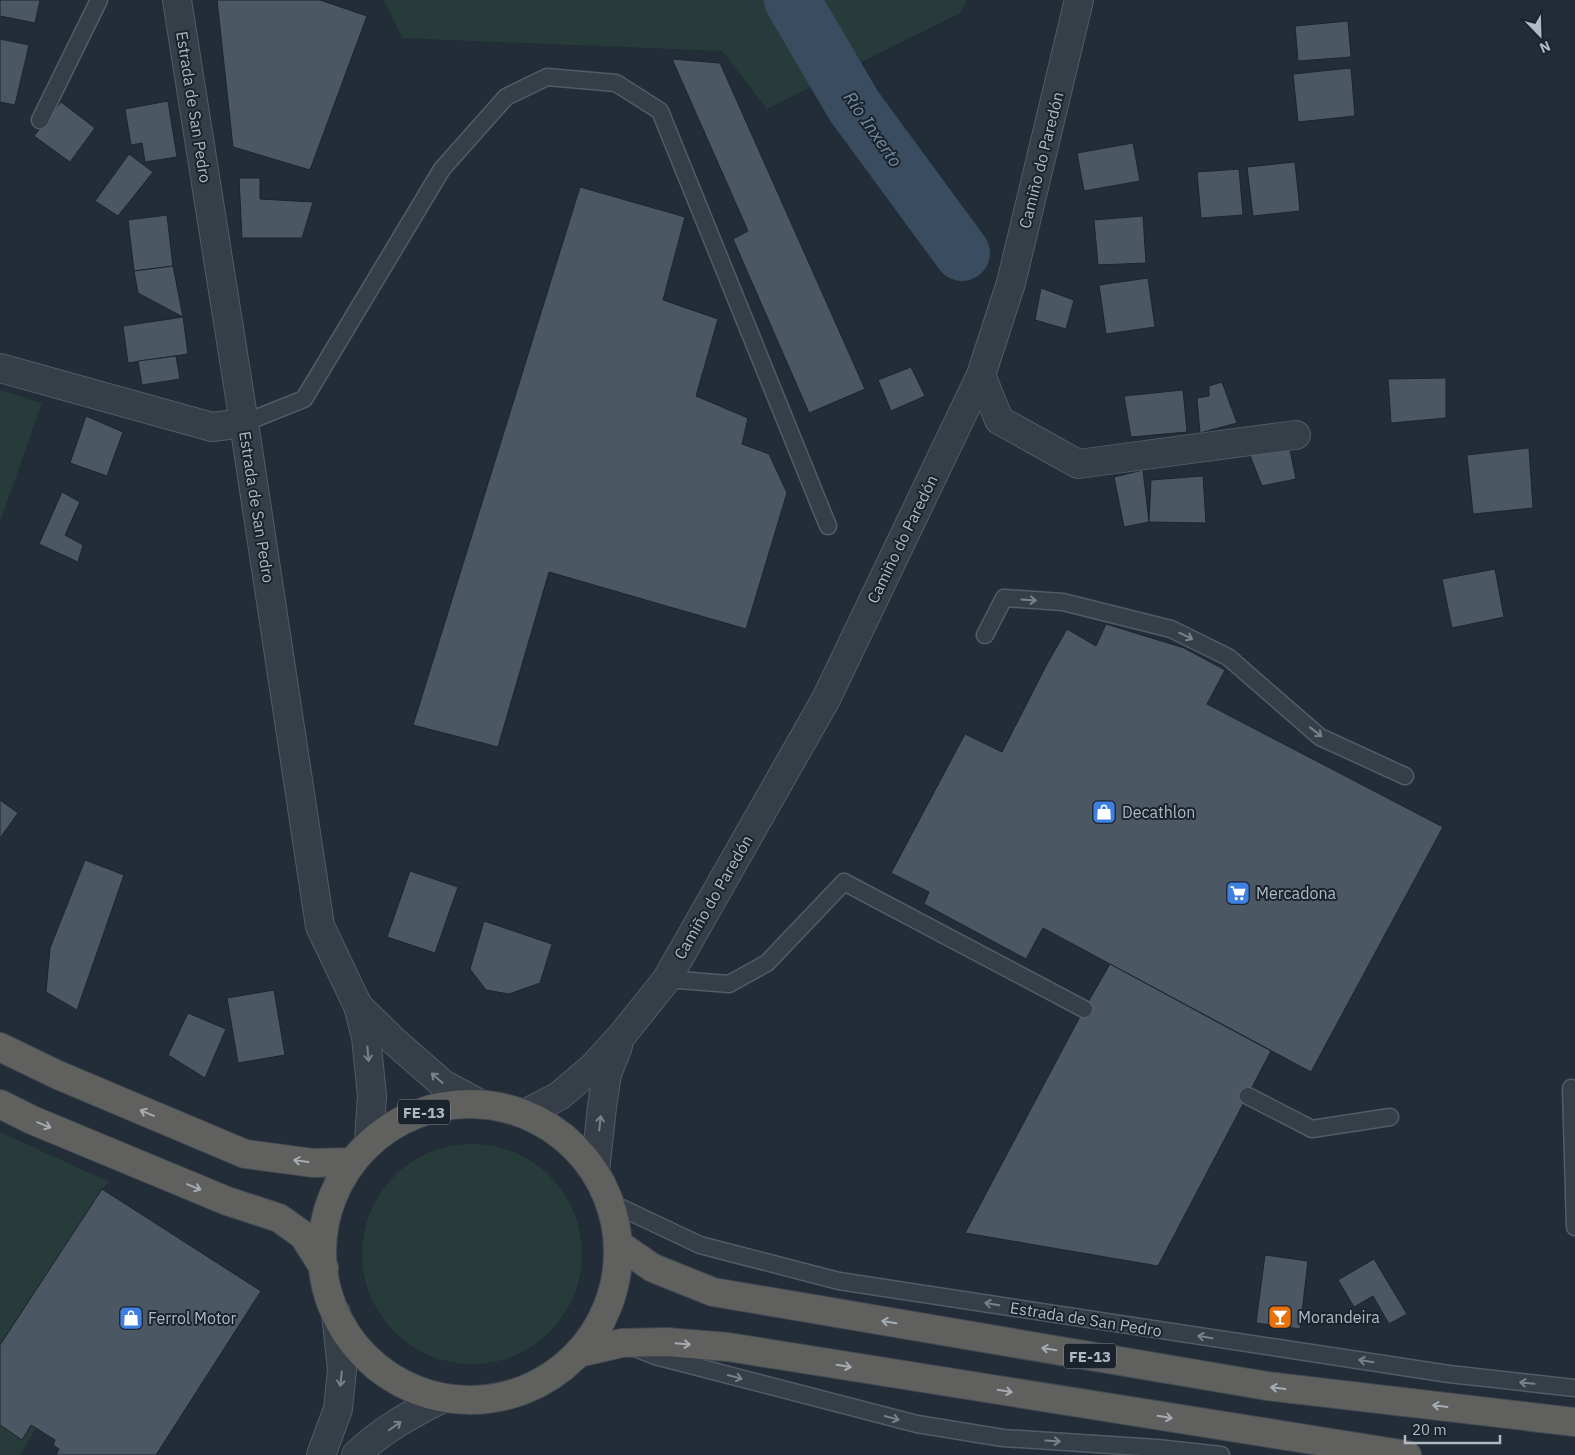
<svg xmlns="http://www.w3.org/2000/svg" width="1575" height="1455" viewBox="0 0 1575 1455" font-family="'IBM Plex Sans',sans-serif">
<rect width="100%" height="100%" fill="#222d37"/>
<g fill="#273b3a">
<polygon points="384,0 967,0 960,13 767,109 722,51 402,38"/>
<polygon points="0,390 42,403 0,522"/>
<polygon points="0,1132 109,1182 102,1189 0,1345"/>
<circle cx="472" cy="1254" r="110"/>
<polygon points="0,1425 22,1439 31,1425 36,1428 20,1455 0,1455"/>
</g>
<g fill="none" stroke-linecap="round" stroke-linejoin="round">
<polyline stroke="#394c60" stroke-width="56" points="792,0 854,106 962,253"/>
</g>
<g fill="#4b5763" stroke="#1d252e">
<polygon points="0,0 40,0 35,23 0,16"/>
<polygon points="217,0 320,0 367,16 310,170 233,147"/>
<polygon points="1348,21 1351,57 1298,61 1295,26"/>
<polygon points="0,39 29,45 15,105 0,102"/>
<polygon points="672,59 720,63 865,389 809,413 733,239 748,231"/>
<polygon points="1351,68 1355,116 1298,122 1293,74"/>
<polygon points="168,101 177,157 145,162 142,143 131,145 125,109"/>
<polygon points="61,102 95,128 70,162 34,136"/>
<polygon points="1133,143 1140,181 1084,191 1077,153"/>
<polygon points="129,154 153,172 118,216 95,201"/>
<polygon points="1295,162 1300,211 1253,216 1247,167"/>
<polygon points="1239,169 1243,215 1201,218 1197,172"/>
<polygon points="239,178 260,178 260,199 313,202 302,238 242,238"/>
<polygon points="580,187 685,217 663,300 718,319 696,396 748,418 742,444 769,454 787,493 746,629 549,572 498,747 413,725"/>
<polygon points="167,215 173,266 134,271 128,220"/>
<polygon points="1143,216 1146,263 1098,265 1094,220"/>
<polygon points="173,266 183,317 138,293 134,271"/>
<polygon points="1148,278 1155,327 1106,334 1099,285"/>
<polygon points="1041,288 1074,300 1066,329 1035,320"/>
<polygon points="183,317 188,354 128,363 123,326"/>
<polygon points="176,356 180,379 142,385 138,361"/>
<polygon points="911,367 925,396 891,411 878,380"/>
<polygon points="1446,378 1446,418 1391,423 1388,379"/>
<polygon points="1222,382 1237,423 1200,433 1197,398 1209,396 1209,386"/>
<polygon points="1183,390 1187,432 1131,437 1124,396"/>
<polygon points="86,416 123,432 107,476 70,463"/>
<polygon points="1289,445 1296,479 1262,486 1249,453"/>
<polygon points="1529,448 1533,508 1473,514 1467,455"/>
<polygon points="1143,470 1149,522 1124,527 1114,477"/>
<polygon points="1203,476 1206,523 1149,522 1151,480"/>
<polygon points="62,492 80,502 65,535 83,545 78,562 39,544"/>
<polygon points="1495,569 1504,617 1452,628 1442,579"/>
<polygon points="1106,624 1184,648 1225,670 1207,704 1443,827 1311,1072 1043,928 1026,959 924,904 929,892 891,873 965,734 1002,752 1047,664 1067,629 1096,646"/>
<polygon points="0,800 18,813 0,838"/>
<polygon points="85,860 124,875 77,1010 46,992 50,948"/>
<polygon points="410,871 458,887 435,953 387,937"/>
<polygon points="484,921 552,944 540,983 509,994 486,990 470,969"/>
<polygon points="1110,964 1271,1051 1158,1266 965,1233 1084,1009"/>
<polygon points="274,990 285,1055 238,1063 227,998"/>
<polygon points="188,1013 226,1029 205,1078 168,1055"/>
<polygon points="102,1189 261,1291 156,1455 56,1455 59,1449 53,1445 55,1440 31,1425 22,1440 0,1425 0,1345"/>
<polygon points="1265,1255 1308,1261 1300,1329 1256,1323"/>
<polygon points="1374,1259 1407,1314 1389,1324 1373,1296 1354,1307 1338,1280"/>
</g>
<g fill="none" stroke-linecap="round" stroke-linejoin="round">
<g stroke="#535c66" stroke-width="19">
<g id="service">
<polyline points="40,120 99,0"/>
<polyline points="244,423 304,399 442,169 506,97 547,77 616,83 660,111 828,526"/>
<polyline points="985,635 1004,598 1063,602 1171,629 1228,657 1320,737 1405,776"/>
<polyline points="667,979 729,984 767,963 844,882 1084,1009"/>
<polyline points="1571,1088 1575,1227"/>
<polyline points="1248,1096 1312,1129 1390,1117"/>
<polyline points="609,1202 700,1245 839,1281 1449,1374 1575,1388"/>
<polyline points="635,1348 655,1356 917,1424 1003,1438 1157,1448 1221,1455"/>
</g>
</g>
<g stroke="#535c66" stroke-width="30">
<g id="minor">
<polyline points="0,368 212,427 244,423"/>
<polyline points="981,375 999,420 1078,464 1296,435"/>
<polyline points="528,1112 559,1096 592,1068 623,1034 667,979 826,699 981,375 1011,283 1079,0"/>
<polyline points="595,1171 602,1107 607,1074 618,1046"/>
<polyline points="321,1455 338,1409 342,1370 336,1313"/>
<path d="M356,1455C380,1431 411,1414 441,1399"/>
</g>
</g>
<g stroke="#535c66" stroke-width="30">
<g id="tertiary">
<polyline points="177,0 244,423 320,926 358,1006 366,1037 372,1096 369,1141"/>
<polyline points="358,1006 394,1041 443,1084 478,1103"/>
</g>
</g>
<g stroke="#404952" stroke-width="30">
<g id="trunk">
<polyline points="0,1047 58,1075 245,1154 313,1163 350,1162"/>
<circle cx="470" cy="1252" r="148"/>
<polyline points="0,1104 32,1120 227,1201 279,1218 303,1235 324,1268"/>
<polyline points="618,1244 653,1268 713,1292 1267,1386 1575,1422"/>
<polyline points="583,1352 622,1343 666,1342 728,1347 1407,1455"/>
</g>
</g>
<use href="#service" stroke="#363e48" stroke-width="16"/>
<use href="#minor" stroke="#363e48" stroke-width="28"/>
<use href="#tertiary" stroke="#363e48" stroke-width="28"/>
<use href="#trunk" stroke="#60605e" stroke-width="28"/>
</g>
<defs><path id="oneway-shaft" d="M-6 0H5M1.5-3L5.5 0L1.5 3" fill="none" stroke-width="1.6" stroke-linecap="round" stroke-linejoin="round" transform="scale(1.25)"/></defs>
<g stroke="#79828c">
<use href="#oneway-shaft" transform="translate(1029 600) rotate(4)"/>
<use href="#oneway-shaft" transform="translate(1186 636) rotate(26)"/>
<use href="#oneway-shaft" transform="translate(1316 732) rotate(38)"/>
<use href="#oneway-shaft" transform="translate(368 1054) rotate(85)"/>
<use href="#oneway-shaft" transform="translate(437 1078) rotate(-139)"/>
<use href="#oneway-shaft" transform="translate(600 1123) rotate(-84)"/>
<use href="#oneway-shaft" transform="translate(992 1304) rotate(-171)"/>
<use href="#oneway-shaft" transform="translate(1205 1337) rotate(-171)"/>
<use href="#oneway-shaft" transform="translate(1366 1361) rotate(-171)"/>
<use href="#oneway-shaft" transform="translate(735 1377) rotate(15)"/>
<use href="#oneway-shaft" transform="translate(341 1379) rotate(96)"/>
<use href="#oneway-shaft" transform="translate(1527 1383) rotate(-174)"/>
<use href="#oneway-shaft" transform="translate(892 1418) rotate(15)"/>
<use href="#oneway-shaft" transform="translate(395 1426) rotate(-35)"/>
<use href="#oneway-shaft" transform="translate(1053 1441) rotate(4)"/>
</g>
<g stroke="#a4acb5">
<use href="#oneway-shaft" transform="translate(147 1113) rotate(-157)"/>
<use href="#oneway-shaft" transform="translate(44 1125) rotate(22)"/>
<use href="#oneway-shaft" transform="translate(301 1161) rotate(-172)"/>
<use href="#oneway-shaft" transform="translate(194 1187) rotate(22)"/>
<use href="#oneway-shaft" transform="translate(889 1322) rotate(-170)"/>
<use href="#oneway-shaft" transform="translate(683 1344) rotate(5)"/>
<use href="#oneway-shaft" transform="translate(1049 1349) rotate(-170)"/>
<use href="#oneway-shaft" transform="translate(844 1366) rotate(9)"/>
<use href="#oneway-shaft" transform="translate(1278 1388) rotate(-173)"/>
<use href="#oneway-shaft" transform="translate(1005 1391) rotate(9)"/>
<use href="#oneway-shaft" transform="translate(1440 1406) rotate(-173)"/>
<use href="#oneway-shaft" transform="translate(1165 1417) rotate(9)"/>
</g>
<defs>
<g id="shop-square" transform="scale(1.25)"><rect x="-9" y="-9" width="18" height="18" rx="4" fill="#3f7fe0" stroke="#1b232c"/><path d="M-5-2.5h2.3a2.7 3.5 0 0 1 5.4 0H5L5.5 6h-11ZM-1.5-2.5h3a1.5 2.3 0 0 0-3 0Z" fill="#fff"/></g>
<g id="supermarket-square" transform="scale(1.25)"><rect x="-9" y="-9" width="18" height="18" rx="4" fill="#3f7fe0" stroke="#1b232c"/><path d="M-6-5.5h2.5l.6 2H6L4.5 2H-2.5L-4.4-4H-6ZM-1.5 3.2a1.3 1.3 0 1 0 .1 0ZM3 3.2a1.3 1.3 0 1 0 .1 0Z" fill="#fff"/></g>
<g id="bar-square" transform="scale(1.25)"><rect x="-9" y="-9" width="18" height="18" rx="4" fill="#e8710a" stroke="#1b232c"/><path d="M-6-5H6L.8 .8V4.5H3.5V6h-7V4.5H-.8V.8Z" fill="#fff"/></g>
</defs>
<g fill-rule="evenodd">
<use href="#shop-square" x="1104" y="812"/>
<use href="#supermarket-square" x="1238" y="893"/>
<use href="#bar-square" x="1280" y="1317"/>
<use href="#shop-square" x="131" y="1318"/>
</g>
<g text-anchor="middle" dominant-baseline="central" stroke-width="4" stroke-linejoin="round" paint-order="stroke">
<g fill="#1b232c" stroke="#838c96" stroke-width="1">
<rect x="398" y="1099.5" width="52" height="25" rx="4"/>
<rect x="1064" y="1343.5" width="52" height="25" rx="4"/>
</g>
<g font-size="15" font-weight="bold" fill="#b0b9c4">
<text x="424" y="1112">FE-13</text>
<text x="1090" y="1356">FE-13</text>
</g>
<g font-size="16" fill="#b0b9c4" stroke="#1b232c">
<text transform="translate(194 107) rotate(81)">Estrada de San Pedro</text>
<text transform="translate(1041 160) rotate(-76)">Camiño do Paredón</text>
<text transform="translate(257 507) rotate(81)">Estrada de San Pedro</text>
<text transform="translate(902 539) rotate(-64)">Camiño do Paredón</text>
<text transform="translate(713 897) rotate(-60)">Camiño do Paredón</text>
<text transform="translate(1086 1319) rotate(9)">Estrada de San Pedro</text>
</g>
<g font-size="16" fill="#b0b9c4" stroke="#1b232c" text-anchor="start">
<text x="1122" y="812">Decathlon</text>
<text x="1256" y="893">Mercadona</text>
<text x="1298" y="1317">Morandeira</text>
<text x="148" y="1318">Ferrol Motor</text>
</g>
<g font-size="18" font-style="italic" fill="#728ca6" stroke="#1b232c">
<text transform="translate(873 129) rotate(55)">Río Inxerto</text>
</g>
</g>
<g transform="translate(1540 35) rotate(157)" stroke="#1b232c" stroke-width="4" paint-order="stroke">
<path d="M0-4L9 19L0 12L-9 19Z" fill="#b0b9c4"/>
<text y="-8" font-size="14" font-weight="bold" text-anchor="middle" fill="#b0b9c4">N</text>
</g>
<path d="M1405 1435v8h95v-8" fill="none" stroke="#b0b9c4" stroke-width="2.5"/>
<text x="1412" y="1435" font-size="15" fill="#b0b9c4" stroke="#1b232c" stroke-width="4" paint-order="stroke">20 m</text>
</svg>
